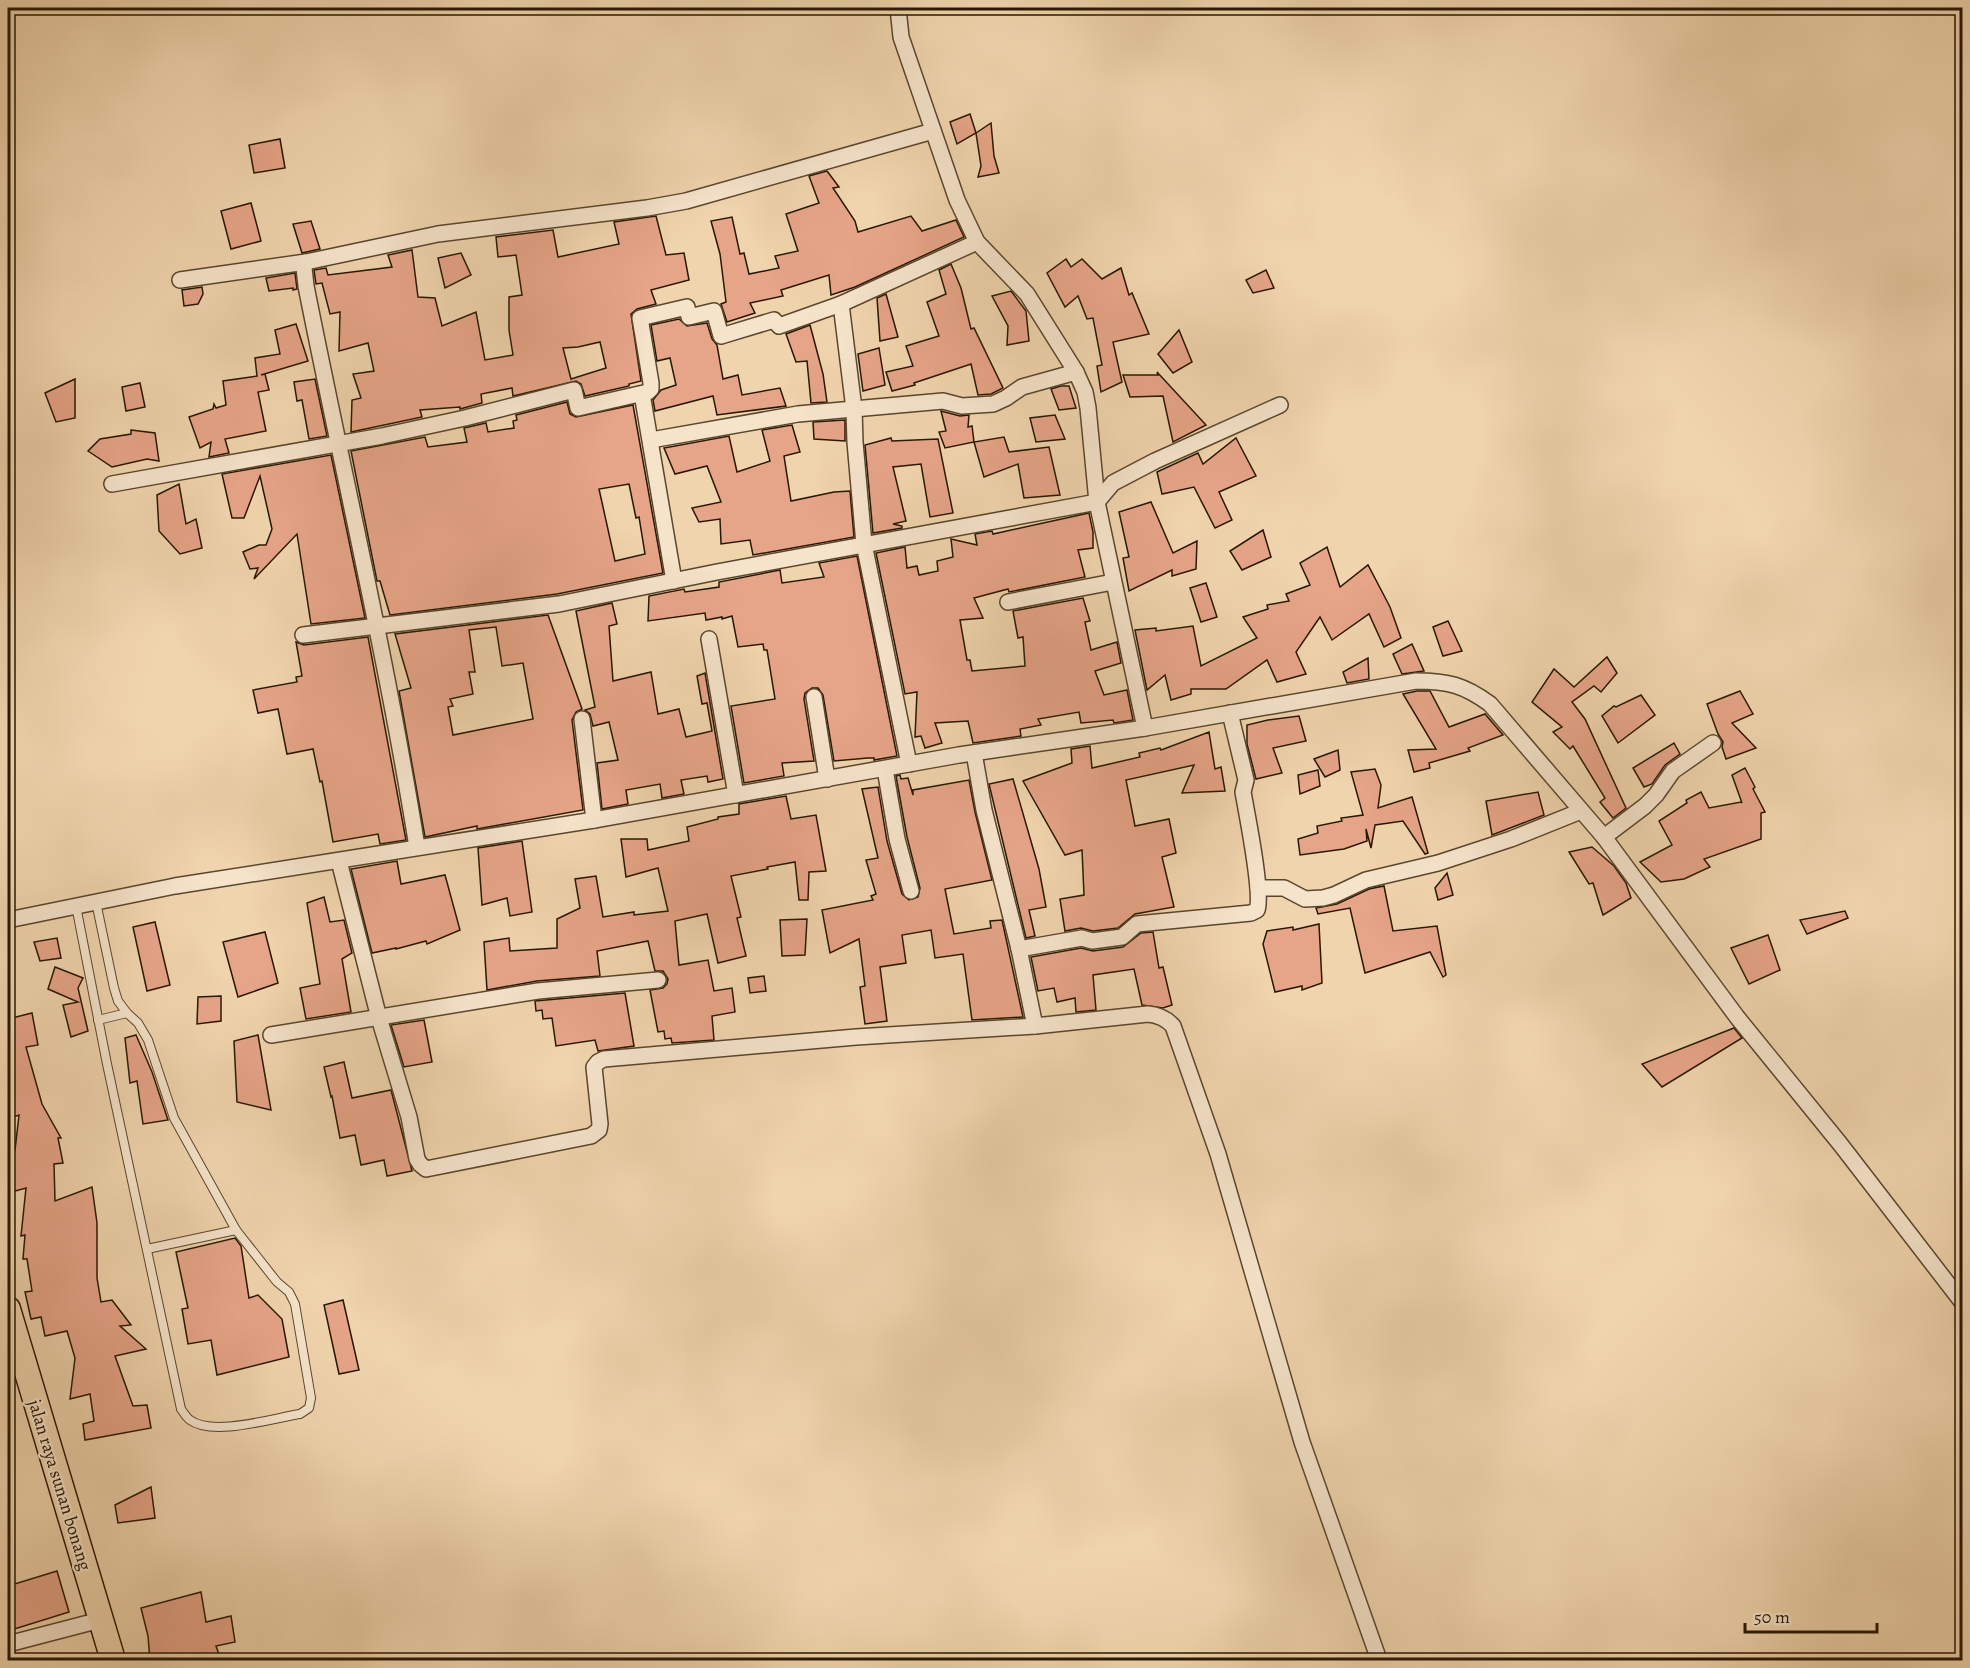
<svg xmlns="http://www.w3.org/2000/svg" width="1970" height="1668" viewBox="0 0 1970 1668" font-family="Alegreya,serif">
<rect width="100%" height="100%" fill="#f0d4ad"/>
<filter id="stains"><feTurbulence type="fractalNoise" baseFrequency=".00333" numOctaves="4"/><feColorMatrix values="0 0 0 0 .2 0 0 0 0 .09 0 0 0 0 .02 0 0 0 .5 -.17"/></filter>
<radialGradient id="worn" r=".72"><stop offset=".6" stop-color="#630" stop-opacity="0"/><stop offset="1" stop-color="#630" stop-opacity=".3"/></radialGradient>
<g fill="#e6a488" stroke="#281701" stroke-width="1.5" fill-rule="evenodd">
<polygon points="970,114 976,133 957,144 950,122"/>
<polygon points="991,123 994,156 999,173 978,177 981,166 976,133"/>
<polygon points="280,139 285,168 254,173 249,145"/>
<polygon points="827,171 839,187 833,188 855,221 858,232 911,216 922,231 956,220 964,237 855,287 831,295 829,275 781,290 783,296 750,303 755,313 727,322 721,304 726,302 720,254 711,221 732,217 740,254 744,253 749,274 779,268 775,256 798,251 786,214 819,203 809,176"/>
<polygon points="251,203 261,241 231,249 221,211"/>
<path d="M656,216L666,255L684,253L689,280L651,290L656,304L637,309L631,314L641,381L629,384V386L585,396L581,384L576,381L513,396L512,388L481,394L482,403L460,409V407L420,410L422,417L351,432L352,400L361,398L353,374L374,371L368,343L339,351L340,312L330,314L322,283L316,284L314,270L326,268L328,275L392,267L388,255L412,250L418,297L435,298L442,326L476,312L485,360L513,355L509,330V297L522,295L516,255L498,257L496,237L553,230L558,257L619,244L614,222ZM600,342L606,368L571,379L563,348L578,347Z"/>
<polygon points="311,221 320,249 302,253 293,224"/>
<polygon points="461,253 471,275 445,288 438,258"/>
<polygon points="1066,259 1071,267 1082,259 1102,279 1121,268 1129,295 1132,293 1149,334 1113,342 1122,382 1101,392 1097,366 1102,365 1093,318 1087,319 1078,296 1065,307 1047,273"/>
<polygon points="951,264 961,288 971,329 974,328 1003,388 991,394 978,395 971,364 914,383 915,385 892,391 886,372 913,366 906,346 939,336 927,302 946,294 939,270"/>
<polygon points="1266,270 1274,288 1253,293 1246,280"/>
<polygon points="295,273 297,289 293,290 293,288 269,291 266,278"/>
<polygon points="202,287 203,294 198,304 184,306 182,290"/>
<polygon points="1011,291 1026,311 1029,341 1007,345 1008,326 992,296"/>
<polygon points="886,294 898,337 880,341 877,298"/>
<polygon points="679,319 687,326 707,323 712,339 717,345 723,379 738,375 742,395 780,388 786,406 717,415 713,396 655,411 653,400 661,390 676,385 670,358 657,361 651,325"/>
<polygon points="296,324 308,361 261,375 265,374 269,390 258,392 266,431 225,439 229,453 209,457 211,442 200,448 189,417 213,409 214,404 216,408 226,405 223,381 257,376 255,358 280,354 275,330"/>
<polygon points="810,325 823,374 827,402 811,403 807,361 796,362 786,334"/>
<polygon points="1179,330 1192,362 1173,373 1158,354"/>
<polygon points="879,348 885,385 863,391 858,354"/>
<polygon points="1157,372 1206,425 1173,442 1163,396 1130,397 1123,375 1158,375"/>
<polygon points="75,379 75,418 56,422 45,393"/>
<polygon points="315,379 327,436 309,439 302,400 297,401 294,382"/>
<polygon points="140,383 145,407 126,411 122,387"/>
<polygon points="1061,386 1069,386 1076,408 1059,410 1051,389"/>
<path d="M567,402L570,414L576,417L633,405L663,573L557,594L390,615L380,581H377L351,451L425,437L428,447L467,442L464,428L486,423L488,432L514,428L513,421L517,420L516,415ZM629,484L636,518L639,517L645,554L615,561L599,489Z"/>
<polygon points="941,411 960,416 969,415 968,427 972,426 974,442 945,448 939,432 946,431"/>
<polygon points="1055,415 1065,439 1036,442 1030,418"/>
<polygon points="845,420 845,441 814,439 813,422"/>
<polygon points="792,425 800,452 784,456 791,501 834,492 850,491 854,537 753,555 750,540 721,544 720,519 699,522 692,508 721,502 707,466 675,474 664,448 729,436 737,472 770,461 762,430"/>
<polygon points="131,430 155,433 159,461 147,459 112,467 88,451 100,439 131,434"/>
<polygon points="1004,437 1009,452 1049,447 1060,495 1024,498 1018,464 984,477 974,442"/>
<polygon points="891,438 892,441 938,439 953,513 930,517 921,464 893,467 906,521 893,524 902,526 902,528 873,533 865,445"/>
<polygon points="1236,438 1256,476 1219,492 1232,520 1215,528 1194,487 1162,494 1157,472 1198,453 1203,464"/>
<polygon points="331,455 365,618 311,624 297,534 254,579 258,568 250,569 243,552 259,545 266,545 272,529 260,476 244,518 232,518 222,474"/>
<polygon points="179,484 186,524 196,519 202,548 180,554 159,531 157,495"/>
<polygon points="1151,502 1173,553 1197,541 1196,569 1172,576 1172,570 1129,591 1123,558 1129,557 1119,512"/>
<polygon points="1089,513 1093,532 1093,548 1078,550 1085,577 1009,592 1008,589 974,598 983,618 960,620 967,660 970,660 972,671 1025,666 1023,637 1018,638 1013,611 1083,598 1090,621 1085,622 1091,650 1117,642 1121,663 1095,671 1104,695 1127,690 1133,720 1114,723 1113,720 1081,723 1079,712 1038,719 1041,725 1020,729 1021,736 973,743 968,721 935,723 942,743 925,748 921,736 915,737 917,692 905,694 876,553 905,547 907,568 917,566 919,575 938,571 937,561 953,557 951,539 977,545 975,534 992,531 993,534"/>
<polygon points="1263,530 1271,557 1242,570 1230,551"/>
<polygon points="1327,547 1340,587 1368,565 1390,607 1401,638 1384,647 1369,614 1332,640 1320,617 1296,652 1306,674 1277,682 1267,660 1226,689 1191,689 1191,694 1171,700 1165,675 1147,690 1135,630 1156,628 1156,631 1193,626 1201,666 1257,638 1243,617 1268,609 1267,605 1289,601 1286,594 1310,585 1300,563"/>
<polygon points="857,556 897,756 874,760 874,758 868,758 834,761 823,695 818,688 812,688 805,693 804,699 814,761 782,763 784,776 744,783 731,706 775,699 767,650 764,650 763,644 738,647 732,616 722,619 722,617 706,620 705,613 648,621 649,596 684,589 685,592 719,587 719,582 780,570 782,583 824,577 819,563"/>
<polygon points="1206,583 1217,617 1201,622 1190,588"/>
<polygon points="612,603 617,624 609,626 613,681 651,672 658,714 679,709 686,737 712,731 707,703 702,704 697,676 705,673 723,779 708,782 707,776 681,780 684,794 662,798 660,784 626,790 628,804 602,809 597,763 618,760 609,722 593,726 590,714 585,710 595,707 576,611"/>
<path d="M548,615L582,709L576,712L572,720L583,810L477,829V826L425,837L399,691L411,688L395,634ZM496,627L502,666L523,663L533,719L453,735L448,707L453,706L450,699L473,694L469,672H475L469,630Z"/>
<polygon points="1448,621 1462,651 1443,656 1433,627"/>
<polygon points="368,637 406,840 380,844 378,834 333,842 322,781 320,782 313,749 287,754 278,709 258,713 253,690 297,682 296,677 302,676 296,642 304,645"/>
<polygon points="1412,644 1424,671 1402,674 1393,654"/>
<polygon points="1607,657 1617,673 1601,692 1594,686 1572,702 1585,719 1626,808 1613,818 1600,802 1605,798 1573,746 1570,749 1553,732 1562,727 1532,702 1554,669 1574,687"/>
<polygon points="1368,658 1369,679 1347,683 1343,672"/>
<polygon points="1417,691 1430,691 1449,727 1485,714 1503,735 1468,748 1470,751 1429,763 1430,768 1414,772 1408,750 1436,749 1403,694"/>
<polygon points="1740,691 1753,714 1732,723 1756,748 1726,759 1722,747 1723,742 1718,734 1707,704"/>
<polygon points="1641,695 1655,715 1618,743 1602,716 1614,706 1616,707"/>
<polygon points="1299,716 1306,741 1273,748 1282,773 1256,779 1247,744 1247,725 1268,720"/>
<polygon points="1209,732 1215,769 1221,767 1225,791 1182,793 1194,765 1126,780 1135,826 1169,819 1176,853 1162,857 1174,907 1135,914 1118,928 1093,931 1081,928 1065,931 1060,899 1084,895 1082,850 1065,855 1023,781 1072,763 1071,749 1090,746 1092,768 1140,757 1139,753 1160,748 1161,750"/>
<polygon points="1674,743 1680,754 1665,765 1652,784 1644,787 1633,768"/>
<polygon points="1338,750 1340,770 1325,777 1314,759"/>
<polygon points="1745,768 1755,787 1753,789 1765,812 1761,813 1761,839 1704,859 1710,867 1684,879 1661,882 1640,862 1672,845 1659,821 1687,803 1686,800 1701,792 1709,808 1741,802 1742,803 1732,775"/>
<polygon points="1375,769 1381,785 1378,808 1412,797 1428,853 1425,854 1403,821 1375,825 1371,848 1366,829 1367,841 1344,849 1300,855 1298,839 1318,833 1317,826 1342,821 1341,818 1363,815 1351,772"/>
<polygon points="1318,770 1320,786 1300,794 1298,775"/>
<polygon points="900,775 901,779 908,778 913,795 913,790 969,780 975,812 992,880 945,889 954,934 991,928 990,921 1002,920 1023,1017 972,1020 963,954 935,958 931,930 902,935 906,963 880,967 887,1021 865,1024 860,987 865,986 859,939 830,953 822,910 873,900 871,896 876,894 866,860 878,858 862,789 878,787 887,841 902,894 909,900 918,897 920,888 907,837 896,776"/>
<polygon points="1013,779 1039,869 1046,907 1029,910 1035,936 1026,938 989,784"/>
<polygon points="1538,792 1544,815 1492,835 1486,801"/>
<polygon points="786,796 791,819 816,815 826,871 809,872 808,900 799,900 795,862 767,867 768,869 731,876 741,917 737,918 746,956 718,963 707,914 675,921 679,965 708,960 714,991 732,988 735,1012 712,1016 714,1040 672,1043 671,1038 665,1039 664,1031 658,1032 650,990 663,988 667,984 668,979 663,971 655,971 648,941 597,951 600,976 537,981 487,990 484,942 509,938 510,951 557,948 557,919 580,908 575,879 596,876 603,917 634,912 634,915 668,911 658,868 626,877 621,839 647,839 648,850 689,841 687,827 718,819 718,817 739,814 739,804"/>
<polygon points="522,841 532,912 510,916 507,898 482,905 478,848"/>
<polygon points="1592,847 1614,866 1626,883 1631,898 1603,915 1593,883 1589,884 1569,852"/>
<polygon points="397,861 401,884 445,875 460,930 427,944 426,941 396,949 396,948 372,953 351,869"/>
<polygon points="1447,873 1453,895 1438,900 1435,888"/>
<polygon points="1384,886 1393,931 1437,926 1446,975 1443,977 1430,952 1365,973 1350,908 1318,914 1316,908 1337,904 1369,889"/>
<polygon points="324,897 330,922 344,920 352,953 342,959 351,1012 306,1019 300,988 320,984 307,903"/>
<polygon points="1845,911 1848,918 1807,934 1800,920"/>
<polygon points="807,919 805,955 782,956 780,920"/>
<polygon points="155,922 170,985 147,991 133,927"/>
<polygon points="1319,924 1322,983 1302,990 1302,986 1275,992 1263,944 1267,931 1293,927 1293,930"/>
<polygon points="265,932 278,983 238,997 223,942"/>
<polygon points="1153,932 1159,968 1163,967 1172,1005 1163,1008 1142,1005 1134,969 1093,975 1096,1010 1076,1012 1075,998 1057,1002 1054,988 1038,991 1031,957 1081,948 1093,951 1123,947 1141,933"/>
<polygon points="1768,935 1780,970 1749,984 1731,948"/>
<polygon points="57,938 61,958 40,961 34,942"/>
<polygon points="55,967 83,978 78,988 88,1031 71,1037 63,1005 78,1002 48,989"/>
<polygon points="764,976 766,991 750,993 748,978"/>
<polygon points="625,993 634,1046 598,1051 595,1040 556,1046 552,1018 543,1019 542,1010 536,1011 535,1001"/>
<polygon points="221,996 221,1021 197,1024 198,997"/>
<polygon points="32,1013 38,1045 26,1047 42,1104 61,1138 58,1138 63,1163 54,1164 55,1201 92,1187 97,1223 97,1278 101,1302 112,1300 131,1325 120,1326 146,1349 115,1356 133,1406 147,1405 151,1428 85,1440 83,1424 94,1421 90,1394 70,1399 75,1358 67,1331 45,1336 41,1317 31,1319 25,1292 32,1291 27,1259 23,1259 25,1235 21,1236 26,1188 8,1193 8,1151 15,1150 19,1115 8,1119 8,1019"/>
<polygon points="424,1020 432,1062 404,1067 391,1025"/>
<polygon points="1734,1028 1742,1038 1662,1087 1642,1064"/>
<polygon points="136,1035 152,1072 168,1120 143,1124 137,1081 130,1083 125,1038"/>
<polygon points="258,1035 271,1110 237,1102 234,1041"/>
<polygon points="344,1062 352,1098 391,1090 412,1171 387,1176 384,1160 361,1165 355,1135 340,1138 332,1096 331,1097 324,1067"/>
<polygon points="235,1238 241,1246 249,1298 258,1295 282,1319 289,1357 217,1375 211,1340 188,1344 182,1309 188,1308 176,1252"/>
<polygon points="343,1300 359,1370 339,1374 324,1305"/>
<polygon points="151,1487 155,1518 118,1523 115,1505"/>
<polygon points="57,1571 69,1612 8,1631 8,1586"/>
<polygon points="201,1592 206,1622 231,1616 235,1642 216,1646 221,1660 186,1660 184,1654 150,1660 148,1636 141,1608"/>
</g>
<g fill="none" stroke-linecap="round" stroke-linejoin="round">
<g stroke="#5a462c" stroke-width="10">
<g id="lane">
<path d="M76,906L107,1064L181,1409C184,1413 186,1417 190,1420C213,1437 273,1418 300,1414L309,1408L311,1398L295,1304L289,1292L277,1282L236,1230L174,1118L148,1040L138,1023L127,1013L118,1001L114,988L96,902"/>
<polyline points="98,1020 127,1013"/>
<polyline points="147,1249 236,1230"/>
</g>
</g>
<g stroke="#5a462c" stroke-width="18">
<g id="street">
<polyline points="898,8 901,37 957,200 977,242 1027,294 1076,372 1085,392 1088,408 1097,502 1145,728"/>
<path d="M306,262L304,268L306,286C343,473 387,659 417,847"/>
<polyline points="180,280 306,262 438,234 647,208 686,201 933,131"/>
<polyline points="841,304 854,409 855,442 864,544 909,764"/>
<polyline points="642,394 674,581"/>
<polyline points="651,440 798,414 943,401 962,406 993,404 1006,398 1022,387 1076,372"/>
<polyline points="112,484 382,436 465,418 574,390 578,408 648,392 651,389 651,383 640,318 687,307 689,317 714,311 721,336 774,320 779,326 841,304 977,242"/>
<polyline points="1008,602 1113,582"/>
<polyline points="303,635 559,604 717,572 1097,502 1113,483 1155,461 1280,405"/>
<polyline points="709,639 736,795"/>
<polyline points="814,697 827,779"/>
<polyline points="582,719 594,820"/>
<polyline points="974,753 984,810 1019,949 1035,1026"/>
<polyline points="885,769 897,839 911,891"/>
<polyline points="1604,837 1645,806 1656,795 1673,771 1713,743"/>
<path d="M339,861L379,1018L409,1117L417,1159L420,1164L426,1169L591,1136L599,1130L600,1124L594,1067L598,1062L604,1059L856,1037L1035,1026L1148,1014C1158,1015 1166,1018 1173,1026L1218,1154L1302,1442L1379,1660"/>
<polyline points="1258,888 1284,888 1305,899 1323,898 1334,895 1366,880 1438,863 1511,839 1581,811"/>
<path d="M8,920L175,886L594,820L959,755L1145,728L1416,681C1448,681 1464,685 1490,704L1604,837L1737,1017L1841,1145L1962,1302"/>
<path d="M1019,949L1082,938L1092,941L1122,937L1137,924L1251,913L1257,910C1263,893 1247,815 1243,792L1246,780L1230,713"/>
<polyline points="271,1035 538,991 658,980"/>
<polyline points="8,1644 100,1620"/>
</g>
</g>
<g stroke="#281701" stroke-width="27">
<polyline id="primary" points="8,1309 113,1660"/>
</g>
<use href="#lane" stroke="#f5e3ca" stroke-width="8"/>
<use href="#street" stroke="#f5e3ca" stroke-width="15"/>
<use href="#primary" stroke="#f0d4ad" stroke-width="24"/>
</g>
<g text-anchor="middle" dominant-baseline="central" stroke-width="4.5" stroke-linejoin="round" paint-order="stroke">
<g font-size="18" fill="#281701" stroke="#f5e3ca">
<text transform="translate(60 1485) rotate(73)">jalan raya sunan bonang</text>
</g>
</g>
<rect width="1970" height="1668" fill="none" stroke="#f0d4ad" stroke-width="30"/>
<rect x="9" y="9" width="1952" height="1650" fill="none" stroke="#281701" stroke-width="3"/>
<rect x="15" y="15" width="1940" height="1638" fill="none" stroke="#281701" stroke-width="1.5"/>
<path d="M1745 1623v9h132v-9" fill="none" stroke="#281701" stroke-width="3"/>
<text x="1754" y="1623" font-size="18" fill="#281701" stroke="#f5e3ca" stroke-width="4.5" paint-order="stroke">50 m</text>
<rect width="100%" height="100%" filter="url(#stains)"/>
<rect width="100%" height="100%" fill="url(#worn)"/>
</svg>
